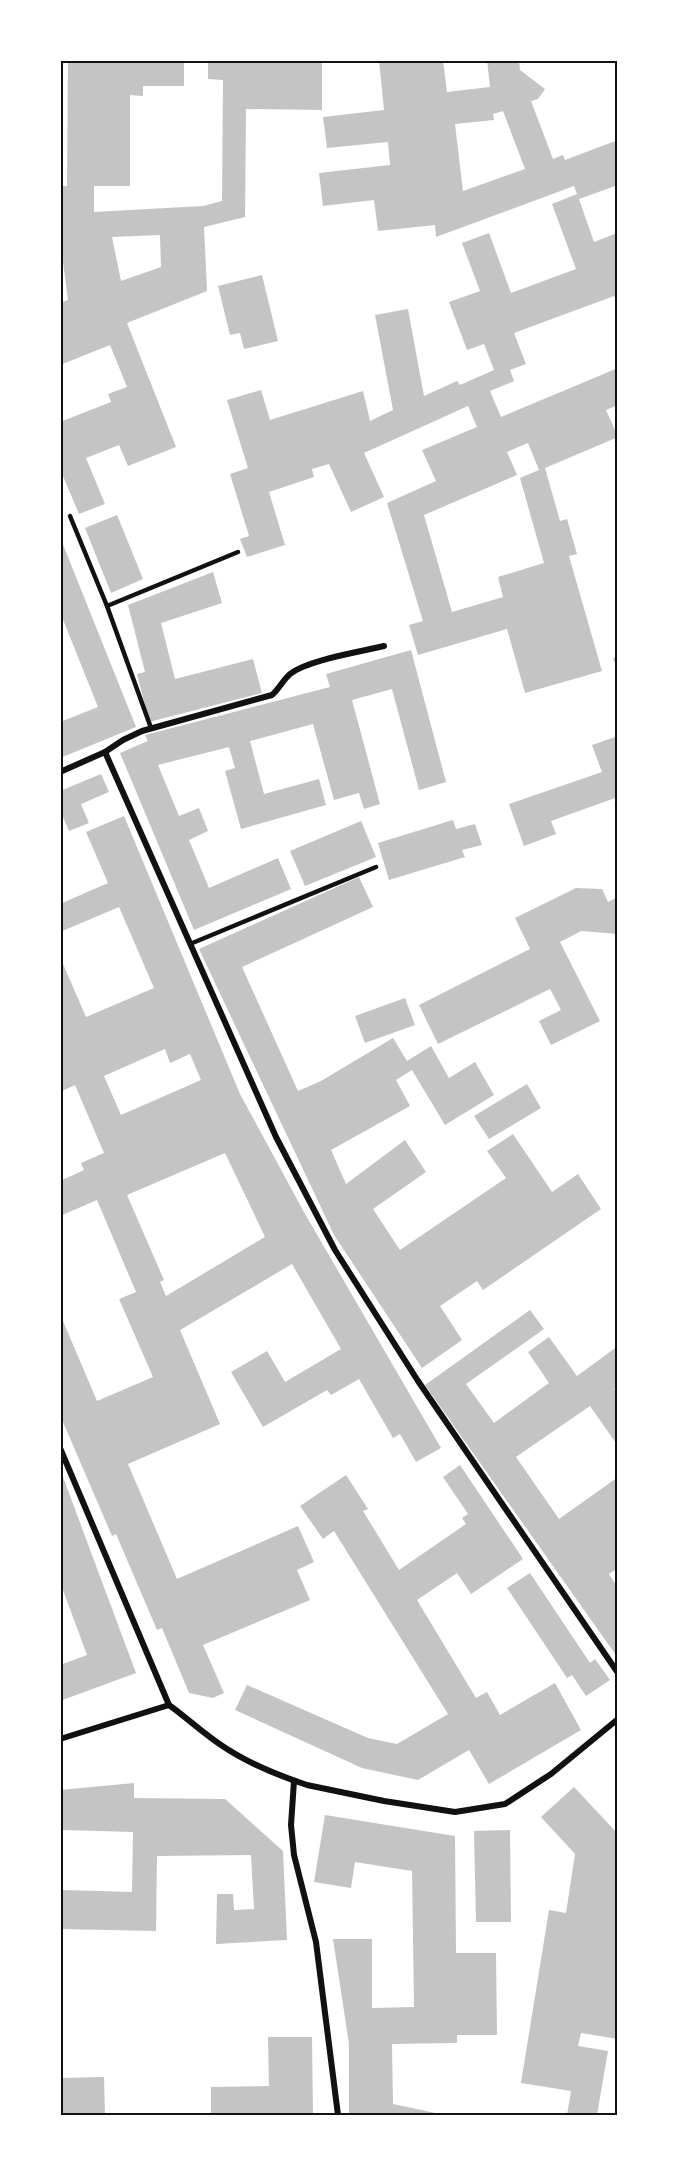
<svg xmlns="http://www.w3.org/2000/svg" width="678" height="2175" viewBox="0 0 678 2175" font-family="Jost,sans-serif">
<rect width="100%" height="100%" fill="#fff"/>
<g fill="#c4c4c4" fill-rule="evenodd">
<path d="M68,60H184V86H143V96L130,95V186H94V212L203,206L222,201L223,80L208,79V60H322V110L246,109L245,217L204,227L207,291L127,323L176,447L128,466L119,445L86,458L105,504L79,514L60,469V422L111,402L108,394L127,387L110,345L60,365V303L68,300L60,239V186H67ZM160,235L161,267L121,281L112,237Z"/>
<path d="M379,60H443L447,92L490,87L487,60H519L520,70L545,89L538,99L531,101L553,159L563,155L565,160L618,140V185L579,199L594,242L617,233L618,305L614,296L514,333L526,364L510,370L514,381L490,391L501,417L618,368V405L606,410L618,437L545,468L560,521L567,519L577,554L569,556L602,671L525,693L507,629L418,655L409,625L423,621L387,503L436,481L422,450L477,427L468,406L364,453L384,497L351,512L329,464L312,469L314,477L269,492L285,545L247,557L240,539L249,536L230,474L248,468L227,400L261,390L270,420L363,391L370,421L393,410L375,315L408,309L424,396L457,381L460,385L494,370L484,344L467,350L449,302L480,291L462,243L489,233L511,293L576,269L552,204L577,194L574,186L436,237L435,225L378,231L374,200L323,206L319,173L390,165L388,142L327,148L323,117L384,110ZM503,111L525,169L463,191L455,124L494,120L493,114ZM528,443L539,470L520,478L544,563L498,577L503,597L452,612L424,515L517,475L507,452Z"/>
<polygon points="262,275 278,341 244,349 240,333 230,335 218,286"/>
<polygon points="117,515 143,579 111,593 85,528"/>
<polygon points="60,542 62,542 136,727 60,758 60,722 98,707 60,612"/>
<polygon points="213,572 222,603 161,623 175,679 253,659 262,693 149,722 137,674 145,672 128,605"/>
<polygon points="411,650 446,782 419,790 392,689 352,700 380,804 364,809 359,793 334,800 313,724 250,741 264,794 319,779 326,805 241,829 225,771 235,768 229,747 158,765 179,816 199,808 208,831 189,840 209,888 278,858 291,889 194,930 120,753 148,741 145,735 330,687 326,674"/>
<polygon points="618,657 618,671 613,658"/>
<polygon points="618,736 618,797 551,821 556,834 524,846 509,804 602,772 592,745"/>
<polygon points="101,774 109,792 81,804 89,823 69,831 63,817 60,819 60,791"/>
<path d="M124,816L240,1094L305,1214L441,1448L416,1462L400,1434L393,1438L359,1379L331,1395L327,1390L263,1427L231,1372L267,1351L285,1382L341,1349L292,1264L180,1330L220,1424L128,1464L177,1579L298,1526L314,1562L297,1570L310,1600L203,1645L224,1693L213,1698L189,1693L162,1628L157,1630L116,1534L112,1536L60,1415V1314L97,1401L153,1377L119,1299L136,1292L97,1200L60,1216V1181L84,1170L81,1163L104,1153L75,1085L60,1092V957L86,1017L154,988L119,907L60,932V904L108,883L86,832ZM165,1049L170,1063L190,1054L201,1080L121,1115L104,1076ZM225,1153L265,1237L166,1296L160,1282L164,1280L127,1195Z"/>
<polygon points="453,820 456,829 475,824 482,845 462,850 465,857 389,880 378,843"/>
<polygon points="361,821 376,857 305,886 290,851"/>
<polygon points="359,877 373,907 242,967 298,1091 321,1081 393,1038 407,1061 431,1046 449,1078 475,1062 494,1095 445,1125 412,1070 396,1080 410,1106 331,1150 346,1184 405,1140 426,1172 373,1209 400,1250 506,1178 487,1151 513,1134 552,1192 578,1174 601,1209 483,1290 477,1281 440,1306 462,1340 422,1368 334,1235 199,949"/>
<polygon points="576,888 602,889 608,902 618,897 618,934 581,931 560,942 600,1021 551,1045 539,1021 561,1010 550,989 438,1044 419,1005 530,949 515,918"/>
<polygon points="405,998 415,1025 365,1043 355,1016"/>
<polygon points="527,1084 541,1108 489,1139 474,1116"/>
<polygon points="530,1310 544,1329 466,1384 494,1423 549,1383 528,1352 549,1337 577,1376 618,1346 618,1386 614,1389 618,1394 618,1446 590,1406 516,1457 559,1519 618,1477 618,1568 609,1574 618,1588 618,1658 425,1385"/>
<polygon points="460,1465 523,1559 471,1594 457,1573 417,1600 476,1698 487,1692 500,1715 555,1683 581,1730 489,1784 469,1750 418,1780 362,1768 235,1710 247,1685 368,1738 397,1744 448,1714 334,1531 323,1539 300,1506 346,1475 368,1509 363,1511 399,1570 466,1524 462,1518 468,1514 443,1477"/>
<polygon points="60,1469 136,1673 60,1701 60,1665 87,1655 60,1582"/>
<polygon points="530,1573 590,1663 595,1659 610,1680 586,1696 572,1675 567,1678 507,1588"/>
<path d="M134,1783V1798L225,1799L283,1851L287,1940L216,1944L217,1894H233L234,1910L254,1909L251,1855L157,1856L156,1931L60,1929V1790ZM63,1830L133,1832L132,1892L63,1890Z"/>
<polygon points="574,1787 618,1834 618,1985 615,2003 618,2004 618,2039 581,2033 578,2046 608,2051 597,2115 567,2115 571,2091 521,2083 549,1910 566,1913 575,1854 541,1817"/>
<polygon points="325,1815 455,1836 456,1953 496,1953 497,2035 457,2035 457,2043 392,2044 393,2104 445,2115 349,2115 349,2044 333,1939 372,1939 372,2008 414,2007 412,1871 355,1862 351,1888 314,1882"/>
<polygon points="510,1830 511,1922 476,1922 474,1831"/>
<polygon points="268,2037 312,2037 313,2115 211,2115 211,2087 269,2086"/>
<polygon points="104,2077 105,2115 60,2115 60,2078"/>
</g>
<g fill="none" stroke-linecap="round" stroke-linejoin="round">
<g stroke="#111" stroke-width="4.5">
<polyline points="70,516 107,606 151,728"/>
<polyline points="107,606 238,552"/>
<polyline points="190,944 376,867"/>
</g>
<g stroke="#111" stroke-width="6">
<path d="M105,752L123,740L142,731L272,695C279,689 283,680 290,674C307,660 360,652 384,646"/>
<polyline points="60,772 105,752 276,1137 335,1250 418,1381 618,1673"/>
<polyline points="60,1448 169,1705"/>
<path d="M60,1739L169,1705C187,1718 203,1733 221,1745C247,1763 277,1775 307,1785L384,1801L455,1812L505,1804L551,1774L618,1719"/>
<polyline points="294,1781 291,1825 294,1855 316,1942 338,2115"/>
</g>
</g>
<rect width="678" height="2175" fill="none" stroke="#ffffff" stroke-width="123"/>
<rect x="62" y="62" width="554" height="2052" fill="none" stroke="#111" stroke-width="2"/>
</svg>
